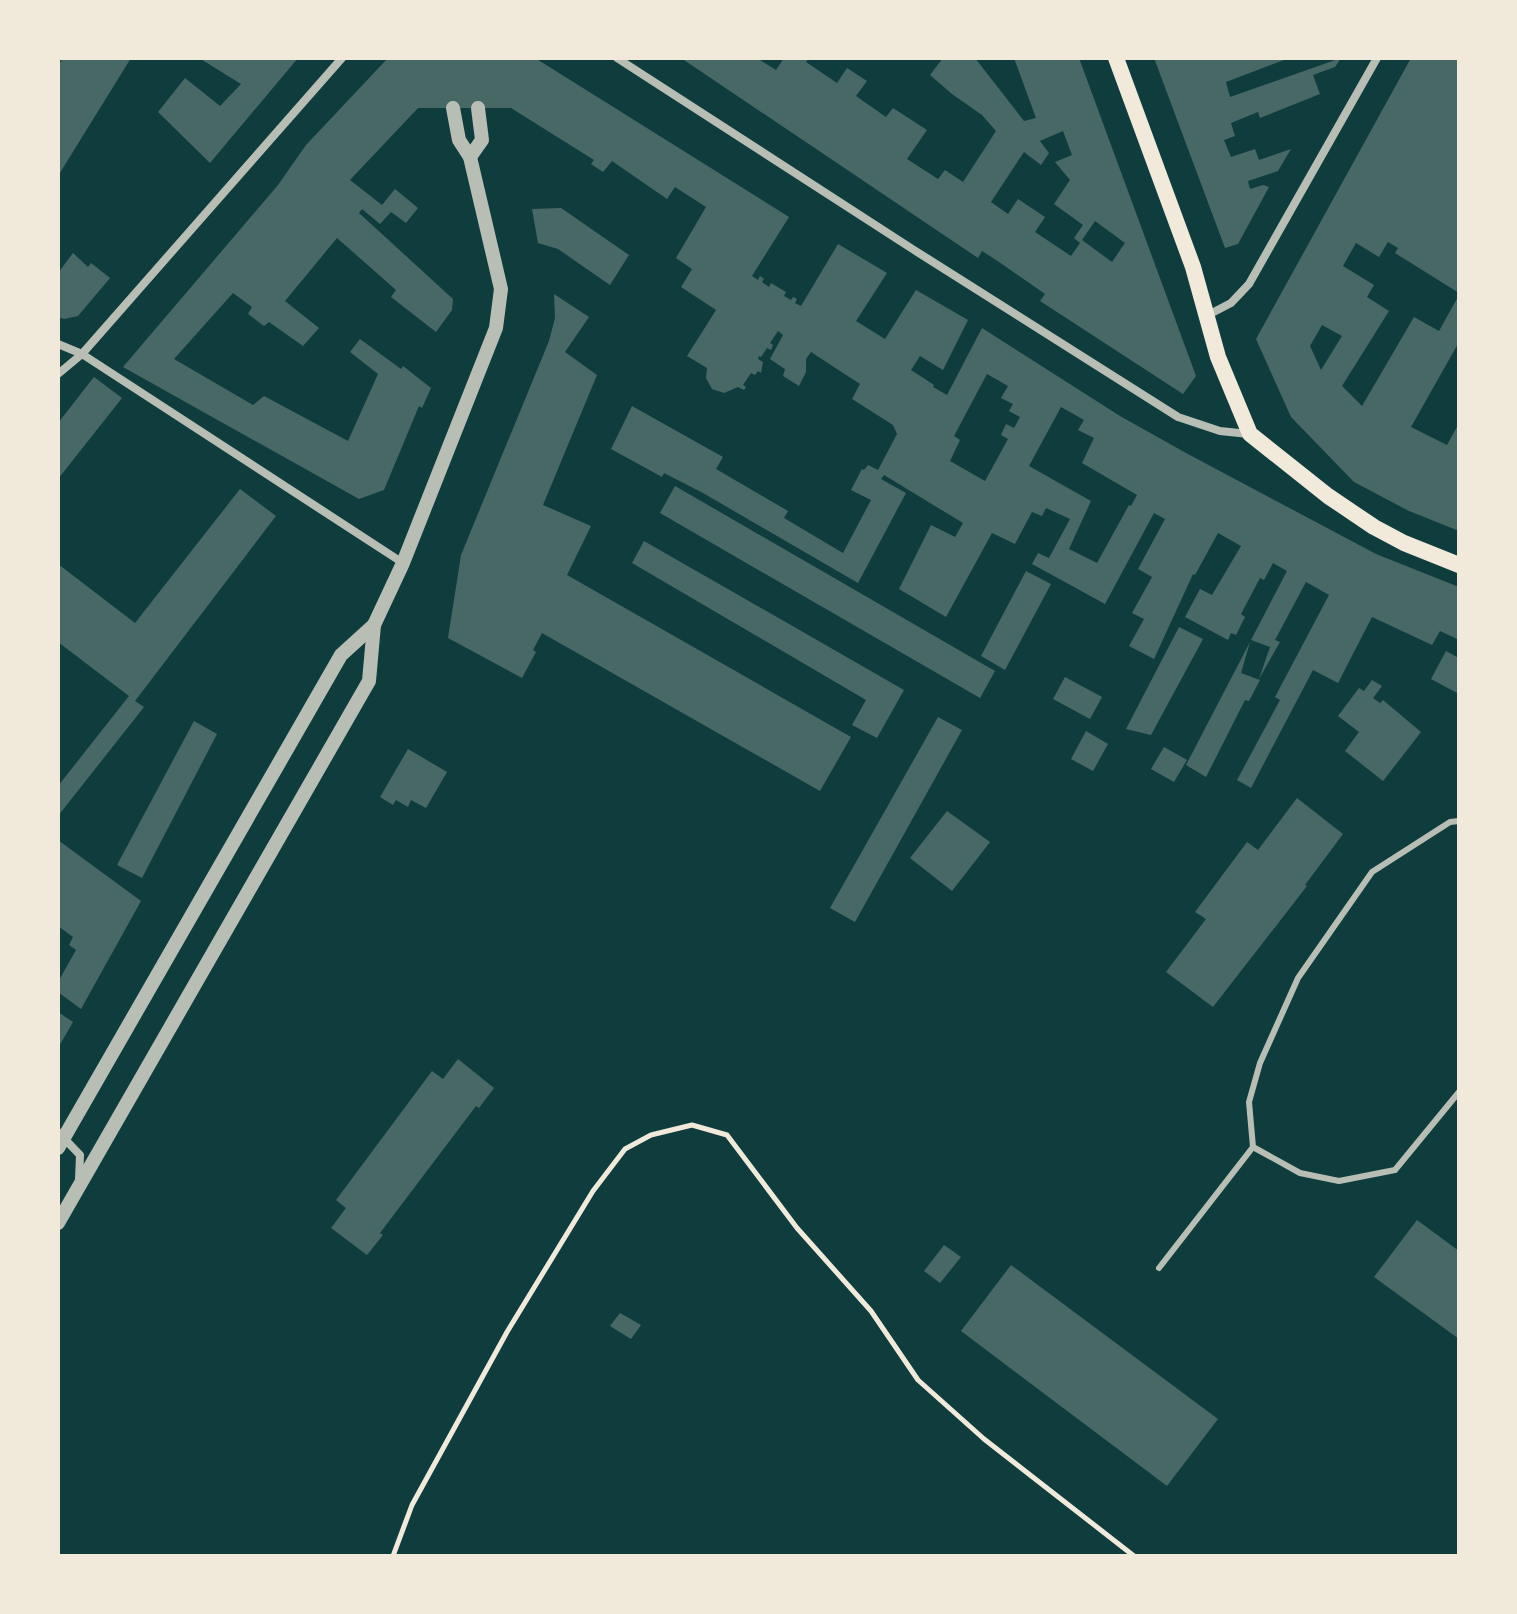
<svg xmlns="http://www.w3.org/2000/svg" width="1517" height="1614" viewBox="0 0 1517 1614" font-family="Spectral,serif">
<rect width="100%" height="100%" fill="#0f3d3e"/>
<g fill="#486865" fill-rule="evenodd">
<polygon points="63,58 131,58 58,176 58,66"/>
<polygon points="199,58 298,58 210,163 158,112 185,78 220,106 241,84"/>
<path d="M388,58H535L789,217L752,276L758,280L760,276L764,279L762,282L769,287L771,283L786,292L784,296L791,300L793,297L797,299L795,303L801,306L838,244L887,273L856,321L885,339L916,290L968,320L943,370L920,356L911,370L934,385L933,387L947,395L982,328L1120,416L1186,453L1376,554L1459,587V640L1440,631L1432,645L1372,617L1338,683L1313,670L1251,788L1237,780L1280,700L1275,697L1329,595L1306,582L1275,640L1280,642L1259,679L1270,647L1251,640L1287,571L1273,563L1264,580L1260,578L1241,614L1245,617L1236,635L1231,633L1228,640L1185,617L1200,589L1212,595L1241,546L1218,533L1195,575L1193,574L1154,659L1129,646L1144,619L1132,613L1152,577L1138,569L1165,519L1154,513L1105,604L1032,564L1038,553L1049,558L1070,519L1046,508L1042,516L1032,512L1015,544L992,533L946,617L899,589L931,525L955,537L963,523L884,475L881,479L906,493L858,583L703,493L664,473L662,477L611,449L632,406L723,457L716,469L788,511L784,518L843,553L871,500L851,490L862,469L864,470L868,465L878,470L897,434L893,425L852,399L860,384L811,352L806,359V372L799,386L783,376L785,369L770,359L783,335L778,331L770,343L773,345L771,350L767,348L761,357L759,356L758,359L763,362L761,373L758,371L755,375L751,373L743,385L746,387L744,390L738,387L724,393L712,389L706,378L707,368L687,356L716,310L681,287L692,269L676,258L706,207L675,187L667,199L612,161L603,172L591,164L594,160L511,108H418L350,180L382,205L395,189L418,208L406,223L391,212L380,224L362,209L359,213L453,299L452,310L436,332L391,297L396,290L337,238L285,301L319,328L303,346L269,322L264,326L248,314L252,307L233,293L174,359L253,405L264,396L348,441L378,374L350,352L360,339L401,369L403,366L431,388L422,408L419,406L384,490L359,499L123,367L278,185L306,145ZM987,374L1008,386L1001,398L1013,404L1009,411L1020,417L1014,428L1006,424L1001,435L1008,439L985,481L950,461L960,440L954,436ZM1061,407L1084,420L1078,430L1094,438L1082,463L1137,495L1131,506L1129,505L1097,563L1069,549L1091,501L1029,466Z"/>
<path d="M681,58H757L776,70L784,58H809L806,62L837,83L847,68L867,81L856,96L886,117L893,108L927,130L907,159L938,179L945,170L963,182L996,131L982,115L952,94L930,75L943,58H975L1024,121L1036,118L1014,58H1079L1196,376L1183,394L1040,301L1045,294L999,262L982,251L978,258ZM1063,131L1072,155L1055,162L1070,180L1054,204L1083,225L1074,238L1080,243L1071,256L1035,232L1045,217L1018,199L1008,214L991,202L1024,152L1041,165L1049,153L1040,141ZM1095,221L1125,243L1112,262L1082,240Z"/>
<polygon points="1154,58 1283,58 1284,60 1226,82 1230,97 1341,58 1335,67 1313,75 1320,94 1260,118 1258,112 1231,123 1235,136 1224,140 1231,157 1255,149 1259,160 1291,149 1278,171 1248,181 1250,189 1263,185 1269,187 1238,244 1225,248"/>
<path d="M1411,58H1459V293L1395,253L1398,248L1388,242L1379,257L1356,243L1343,266L1374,285L1367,297L1389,311L1342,386L1362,406L1414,317L1439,331L1459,295V342L1411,427L1447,445L1459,423V531L1409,511L1354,482L1291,417L1256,339ZM1322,325L1342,336L1321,370L1310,346Z"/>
<polygon points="561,208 629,255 610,285 558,249 538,243 532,209"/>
<polygon points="73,253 88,267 91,263 110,278 78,316 64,319 58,317 58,273"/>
<polygon points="554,294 589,317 565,352 597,375 543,505 591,526 567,575 851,737 820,791 542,633 533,650 536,652 522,678 448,638 461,555 549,341 555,318"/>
<polygon points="94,377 122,398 58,479 58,423"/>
<polygon points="675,486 995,671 980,698 660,513"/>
<polygon points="240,489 276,516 135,701 144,707 58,816 58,786 129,696 58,642 58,564 135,623"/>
<polygon points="644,541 904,690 877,738 852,725 866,700 632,563"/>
<polygon points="1026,571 1051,584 1005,670 981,656"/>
<polygon points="1179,627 1203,639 1151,735 1126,729"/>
<polygon points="1250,642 1241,673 1260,680 1249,701 1245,700 1206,777 1186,765"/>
<polygon points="1446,651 1457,657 1459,652 1459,694 1431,679"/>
<polygon points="1065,677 1102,697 1090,719 1053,699"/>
<polygon points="1372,680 1382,686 1373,698 1380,703 1383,700 1421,732 1383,781 1345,751 1359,732 1338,716 1359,688 1364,691"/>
<polygon points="938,717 962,730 855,922 830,908"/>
<polygon points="194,721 217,734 142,878 117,865"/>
<polygon points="1086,731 1108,744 1093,771 1071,759"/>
<polygon points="1164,747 1187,760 1174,782 1151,769"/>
<polygon points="408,749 447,772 426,808 411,800 408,807 396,800 393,805 380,797"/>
<polygon points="1297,798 1343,834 1305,885 1307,886 1213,1007 1166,972 1206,919 1195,912 1247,842 1258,850"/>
<polygon points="947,811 990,842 952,891 910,858"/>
<polygon points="58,840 141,901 81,1009 58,992 58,982 76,950 69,945 73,937 58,926"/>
<polygon points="58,1012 73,1022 58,1048"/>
<polygon points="458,1059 494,1088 479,1108 476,1106 380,1233 383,1235 367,1255 331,1228 346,1208 336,1200 432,1071 443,1079"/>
<polygon points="1417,1220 1459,1251 1459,1339 1374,1277"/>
<polygon points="944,1245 961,1257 940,1283 924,1271"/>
<polygon points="1011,1265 1218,1419 1167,1486 961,1331"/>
<polygon points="620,1313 641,1325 631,1339 610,1326"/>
</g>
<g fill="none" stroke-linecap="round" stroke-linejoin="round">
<polyline stroke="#f1e9da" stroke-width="5" points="393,1556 412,1505 507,1332 593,1191 625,1149 651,1135 692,1125 727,1135 797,1228 871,1311 918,1380 984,1439 1134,1556"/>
<g stroke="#b8beb3" stroke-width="6">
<polyline points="1253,1147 1300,1173 1339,1181 1395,1170 1459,1092"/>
<polyline points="1159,1268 1253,1147 1249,1102 1260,1063 1298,978 1372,872 1450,822 1459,821"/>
</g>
<g stroke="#b8beb3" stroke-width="8">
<polyline points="617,58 914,250 1178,417 1220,431 1249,434"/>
<polyline points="1208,315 1231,303 1249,284 1377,58"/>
<polyline points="58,344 82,354 403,563"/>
<polyline points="58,374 82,354 342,58"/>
<polyline points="58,1132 80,1155 79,1180"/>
</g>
<g stroke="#b8beb3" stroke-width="14">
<polyline points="470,157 482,140 478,108"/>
<polyline points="58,1148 341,655 374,625"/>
<polyline points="58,1223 369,681 374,625 403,563 496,328 501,289 470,157 459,140 453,108"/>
</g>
<polyline stroke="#f1e9da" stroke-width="16" points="1116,58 1193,267 1218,357 1250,434 1328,496 1374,527 1404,543 1459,565"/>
</g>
<rect width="1517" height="1614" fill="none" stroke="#f1e9da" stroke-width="120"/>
</svg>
